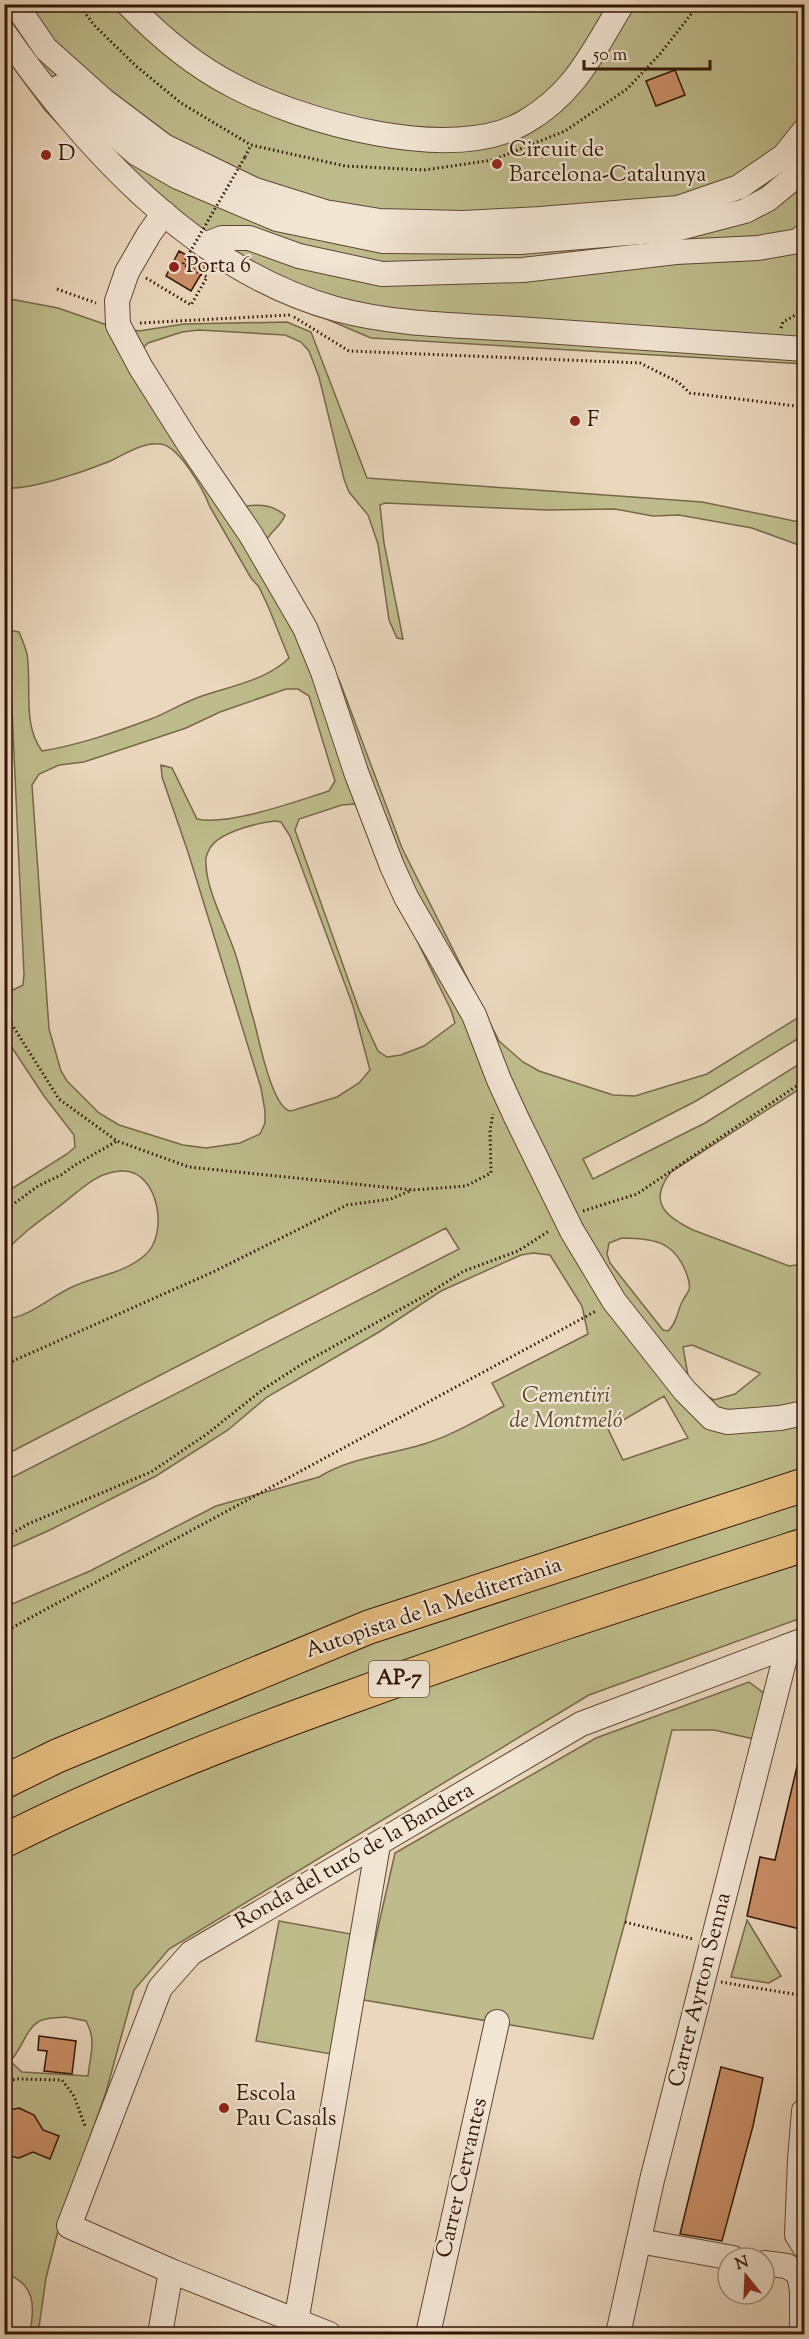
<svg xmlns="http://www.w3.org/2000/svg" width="809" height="2339" viewBox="0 0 809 2339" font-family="'Sorts Mill Goudy',serif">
<rect width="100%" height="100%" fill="#ead7bd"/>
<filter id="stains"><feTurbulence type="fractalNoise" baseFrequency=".00333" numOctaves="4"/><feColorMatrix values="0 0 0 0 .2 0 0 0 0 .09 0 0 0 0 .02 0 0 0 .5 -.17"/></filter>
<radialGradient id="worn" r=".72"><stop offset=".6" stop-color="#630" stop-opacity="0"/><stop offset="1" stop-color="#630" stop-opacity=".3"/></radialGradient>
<g fill="#bebc8c" stroke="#786848" stroke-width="1.5" fill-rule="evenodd">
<polygon points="5,5 804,5 804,364 371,338 296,306 229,272 173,237 131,201 45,110 5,56"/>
<path d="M5,298L58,308L110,326L139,331L184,324L287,322L311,332L367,478L702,502L804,523V547L752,528L679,515L653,516L615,509L547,510L385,503L380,505L384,543L403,639L397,638L389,620L378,544L368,515L349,492L344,479L319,377L309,351L301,342L285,335L199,330L182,332L148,343L144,347L145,359L246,506C262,504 272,505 285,515C281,527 269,532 265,543L340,682L402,848L499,1041L523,1062L539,1071L613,1095L635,1096L707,1074L804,1014V1035L696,1101L583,1159L593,1179L705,1123L804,1061V1086L671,1172C648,1201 664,1216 693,1230L789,1266L804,1264V1617L589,1695L169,1949L134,1990L106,2092L60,2223L46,2278L38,2334H30C34,2306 37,2284 4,2273L5,1607L90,1571L216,1506L319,1477C351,1457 389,1455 424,1444C453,1435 477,1420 504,1406L492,1383L588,1334L582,1306L550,1255L533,1253L521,1255L441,1291L379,1332L267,1397L228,1430L156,1476L50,1530L5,1550V1481L459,1249L446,1228L5,1455V1319C28,1318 49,1298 70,1288C94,1276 124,1274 145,1255C169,1235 159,1172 124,1171C96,1170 77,1194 57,1208C38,1222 21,1234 5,1252V1193L67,1154L75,1147L74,1135L44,1096L5,1037L4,979L13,990L23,985L24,974L11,688C9,668 2,650 8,630L19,632C22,639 25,646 27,654C32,685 22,725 42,751C79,745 116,732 151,719C169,712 184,702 202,696C231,686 267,680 289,658L268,606L259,587L251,578L210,507C204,491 179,445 160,444C141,442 124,455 108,462C83,472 31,490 5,488ZM286,689H298L309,696L335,781L329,791C297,801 229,826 197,819L172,768L161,765L162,777L188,852L261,1088L265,1111V1123L260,1134L240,1143L206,1148L183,1145L119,1125L99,1113L67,1081L61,1071L49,1029L32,785L39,774L59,765L84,762L186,728L220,712ZM354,804L359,807L403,912L451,1010L455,1023L424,1046L401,1055L387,1057L378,1051L359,1010L295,830L299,819L342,805ZM275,821L281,822L290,836L353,1006L370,1070L359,1083L337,1097L291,1111C272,1109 259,1039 254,1021C247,998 242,973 234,950C225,924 206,889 206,863C205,859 207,853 209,850C217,832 258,823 275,821ZM622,1238C653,1239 673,1240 686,1272C688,1278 691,1284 689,1290C687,1294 684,1298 682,1302C677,1312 677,1323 668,1331L663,1330L610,1263L607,1254L609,1243ZM692,1345L760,1373V1374L735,1394L714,1400L690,1387L683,1347ZM664,1396L688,1438L623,1460L608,1429ZM66,2017L86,2021C97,2041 90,2055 88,2076L22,2072L10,2061C21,2051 26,2029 38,2022C45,2017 58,2018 66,2017Z"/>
<polygon points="749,1682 765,1694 754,1739 714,1730 672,1730 625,1922 593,2039 352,1998 365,1985 395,1853 596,1738"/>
<polygon points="747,1920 781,1976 769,1983 731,1977"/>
<polygon points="279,1921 351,1934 331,2054 256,2041"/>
</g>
<g fill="#cb8f67" stroke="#331504" stroke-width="1.5">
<polygon points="675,70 685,95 656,106 646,81"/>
<polygon points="179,251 206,266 191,291 166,276"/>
<polygon points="799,1758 804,1759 804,1930 747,1916 760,1857 775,1860"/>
<polygon points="39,2036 76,2041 72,2074 44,2071 47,2051 38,2050"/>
<polygon points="721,2067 763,2078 753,2126 722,2241 680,2234"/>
<polygon points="19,2108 34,2115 43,2130 59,2136 50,2159 33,2152 19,2158 4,2155 4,2111"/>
</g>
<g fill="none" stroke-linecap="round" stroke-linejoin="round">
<g stroke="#614632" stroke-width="26">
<g id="minor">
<polyline points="15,4 46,49 103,100 164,146 255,190 325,212 380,221 463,223 540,219 678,208 739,187 784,156 804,131"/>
<path d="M128,4C158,35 193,65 232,85C302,122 452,165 525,122C576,92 592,53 622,4"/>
<path d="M4,33C84,147 197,271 336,309C395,325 457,325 517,329C613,336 709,343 804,349"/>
<polyline points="60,87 136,153 178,177 277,219 383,241 520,242 676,229 745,211 768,199 804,169"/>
<polyline points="164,213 149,234 127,272 117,301 118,325 141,368 189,444 251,535 305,628 323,672 356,772 392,866 406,897 474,1015 499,1080 516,1117"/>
<polyline points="204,245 222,238 249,238 299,256 382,274 523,270 676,252 758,248 798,241 804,236"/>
<polyline points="572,1231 614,1301 685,1391 712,1418 727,1422 780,1418 804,1413"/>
<polyline points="804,2111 800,2160 797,2235 804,2246"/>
<polyline points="639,2241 733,2258"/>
<polyline points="764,2263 787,2266 799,2274 802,2291 802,2334"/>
<polyline points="160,2334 171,2271"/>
<polyline points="294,2334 378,1845"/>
<polyline points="329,2334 171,2271 69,2226 160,1988 191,1953 581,1724 804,1640"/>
<polyline points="428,2334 497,2022"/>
<polyline points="618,2334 652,2180 788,1646"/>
</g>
</g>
<g stroke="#331504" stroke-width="35">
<g id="highway">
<polyline points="4,1782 57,1756 369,1627 804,1485"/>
<path d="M4,1841C115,1785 231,1740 348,1698C499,1643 652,1594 804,1545"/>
</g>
</g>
<g stroke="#331504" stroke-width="3" stroke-dasharray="1.5 3" stroke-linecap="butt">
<polyline points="78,4 95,26 136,66 181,103 251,145 345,166 424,170 493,160 565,131 627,89 660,54 699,4"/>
<polyline points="4,86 12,79"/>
<polyline points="245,157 251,145"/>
<polyline points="146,278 191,305 207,277 183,264"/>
<polyline points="57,289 96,303"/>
<polyline points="294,317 349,351 640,363 678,382 690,393 804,407"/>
<polyline points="140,323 290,315"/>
<polyline points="781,328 783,322 804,310"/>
<polyline points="4,1012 59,1099 117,1141 189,1167 413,1190 466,1186 491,1173 490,1130 493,1114"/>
<polyline points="4,1211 38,1186 61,1175 75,1165 117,1141"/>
<polyline points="583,1211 637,1194 804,1081"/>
<polyline points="4,1365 213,1272 347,1205 391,1199 412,1190"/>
<polyline points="4,1538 28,1524 151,1472 207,1434 262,1390 302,1364 426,1295 464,1271 518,1251 549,1231"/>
<polyline points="4,1632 596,1311"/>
<polyline points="625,1922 693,1939"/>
<polyline points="721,1982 799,1995 804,1992"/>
<polyline points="4,2081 18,2079 62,2080 74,2096 85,2126"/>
</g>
<use href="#minor" stroke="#f1e5d4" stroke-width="24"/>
<use href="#highway" stroke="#e5bc7e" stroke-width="33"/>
<g stroke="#614632" stroke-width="26" stroke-linecap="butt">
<polyline id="minor-bridge" points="516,1117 572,1231"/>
</g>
<polyline stroke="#331504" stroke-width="3" stroke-dasharray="1.5 3" stroke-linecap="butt" points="183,264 245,157"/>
<use href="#minor-bridge" stroke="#f1e5d4" stroke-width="24"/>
</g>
<g fill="#8f2418" stroke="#f1e5d4" stroke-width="2">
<circle cx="46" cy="155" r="6"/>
<circle cx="497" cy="164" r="6"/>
<circle cx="174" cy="267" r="6"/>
<circle cx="575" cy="421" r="6"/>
<circle cx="224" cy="2108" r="6"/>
</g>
<g text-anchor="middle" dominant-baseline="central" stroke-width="4.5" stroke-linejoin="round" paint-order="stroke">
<rect fill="#f1e5d4" stroke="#6c5342" stroke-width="1.5" x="369" y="1661" width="60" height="36" rx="4.5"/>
<g font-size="21" font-weight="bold" fill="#331504">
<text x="399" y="1679">AP-7</text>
</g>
<g font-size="22" fill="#331504" stroke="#f1e5d4" text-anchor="start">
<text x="509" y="151">Circuit de<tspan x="509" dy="25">Barcelona-Catalunya</tspan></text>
<text x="58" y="155">D</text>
<text x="186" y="267">Porta 6</text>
<text x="587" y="421">F</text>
<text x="236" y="2095">Escola<tspan x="236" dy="25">Pau Casals</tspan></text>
</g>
<g font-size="22" font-style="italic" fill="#5d472d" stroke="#f1e5d4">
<text x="566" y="1397">Cementiri<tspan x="566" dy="25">de Montmeló</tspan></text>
</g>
<g font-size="22" fill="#331504" stroke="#f1e5d4">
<text transform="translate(434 1609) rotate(-19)">Autopista de la Mediterrània</text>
<text transform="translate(355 1857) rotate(-30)">Ronda del turó de la Bandera</text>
<text transform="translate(701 1990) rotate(-76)">Carrer Ayrton Senna</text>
<text transform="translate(463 2178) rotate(-77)">Carrer Cervantes</text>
</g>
</g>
<rect width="809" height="2339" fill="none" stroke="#ead7bd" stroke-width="24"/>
<rect x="6" y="6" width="797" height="2327" fill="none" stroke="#331504" stroke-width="3"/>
<rect x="12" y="12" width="785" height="2315" fill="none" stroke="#331504" stroke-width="1.5"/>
<g transform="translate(746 2276) rotate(342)"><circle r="28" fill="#f1e5d4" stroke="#a59281" stroke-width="1.5"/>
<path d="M0-4.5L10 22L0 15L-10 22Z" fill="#8f2418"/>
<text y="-9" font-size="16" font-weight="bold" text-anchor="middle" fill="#331504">N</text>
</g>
<path d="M584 60v9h126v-9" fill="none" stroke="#331504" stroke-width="3"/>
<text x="593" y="60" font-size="18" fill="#331504" stroke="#f1e5d4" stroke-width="4.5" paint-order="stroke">50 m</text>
<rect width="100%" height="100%" filter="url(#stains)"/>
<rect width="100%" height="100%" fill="url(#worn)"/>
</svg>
